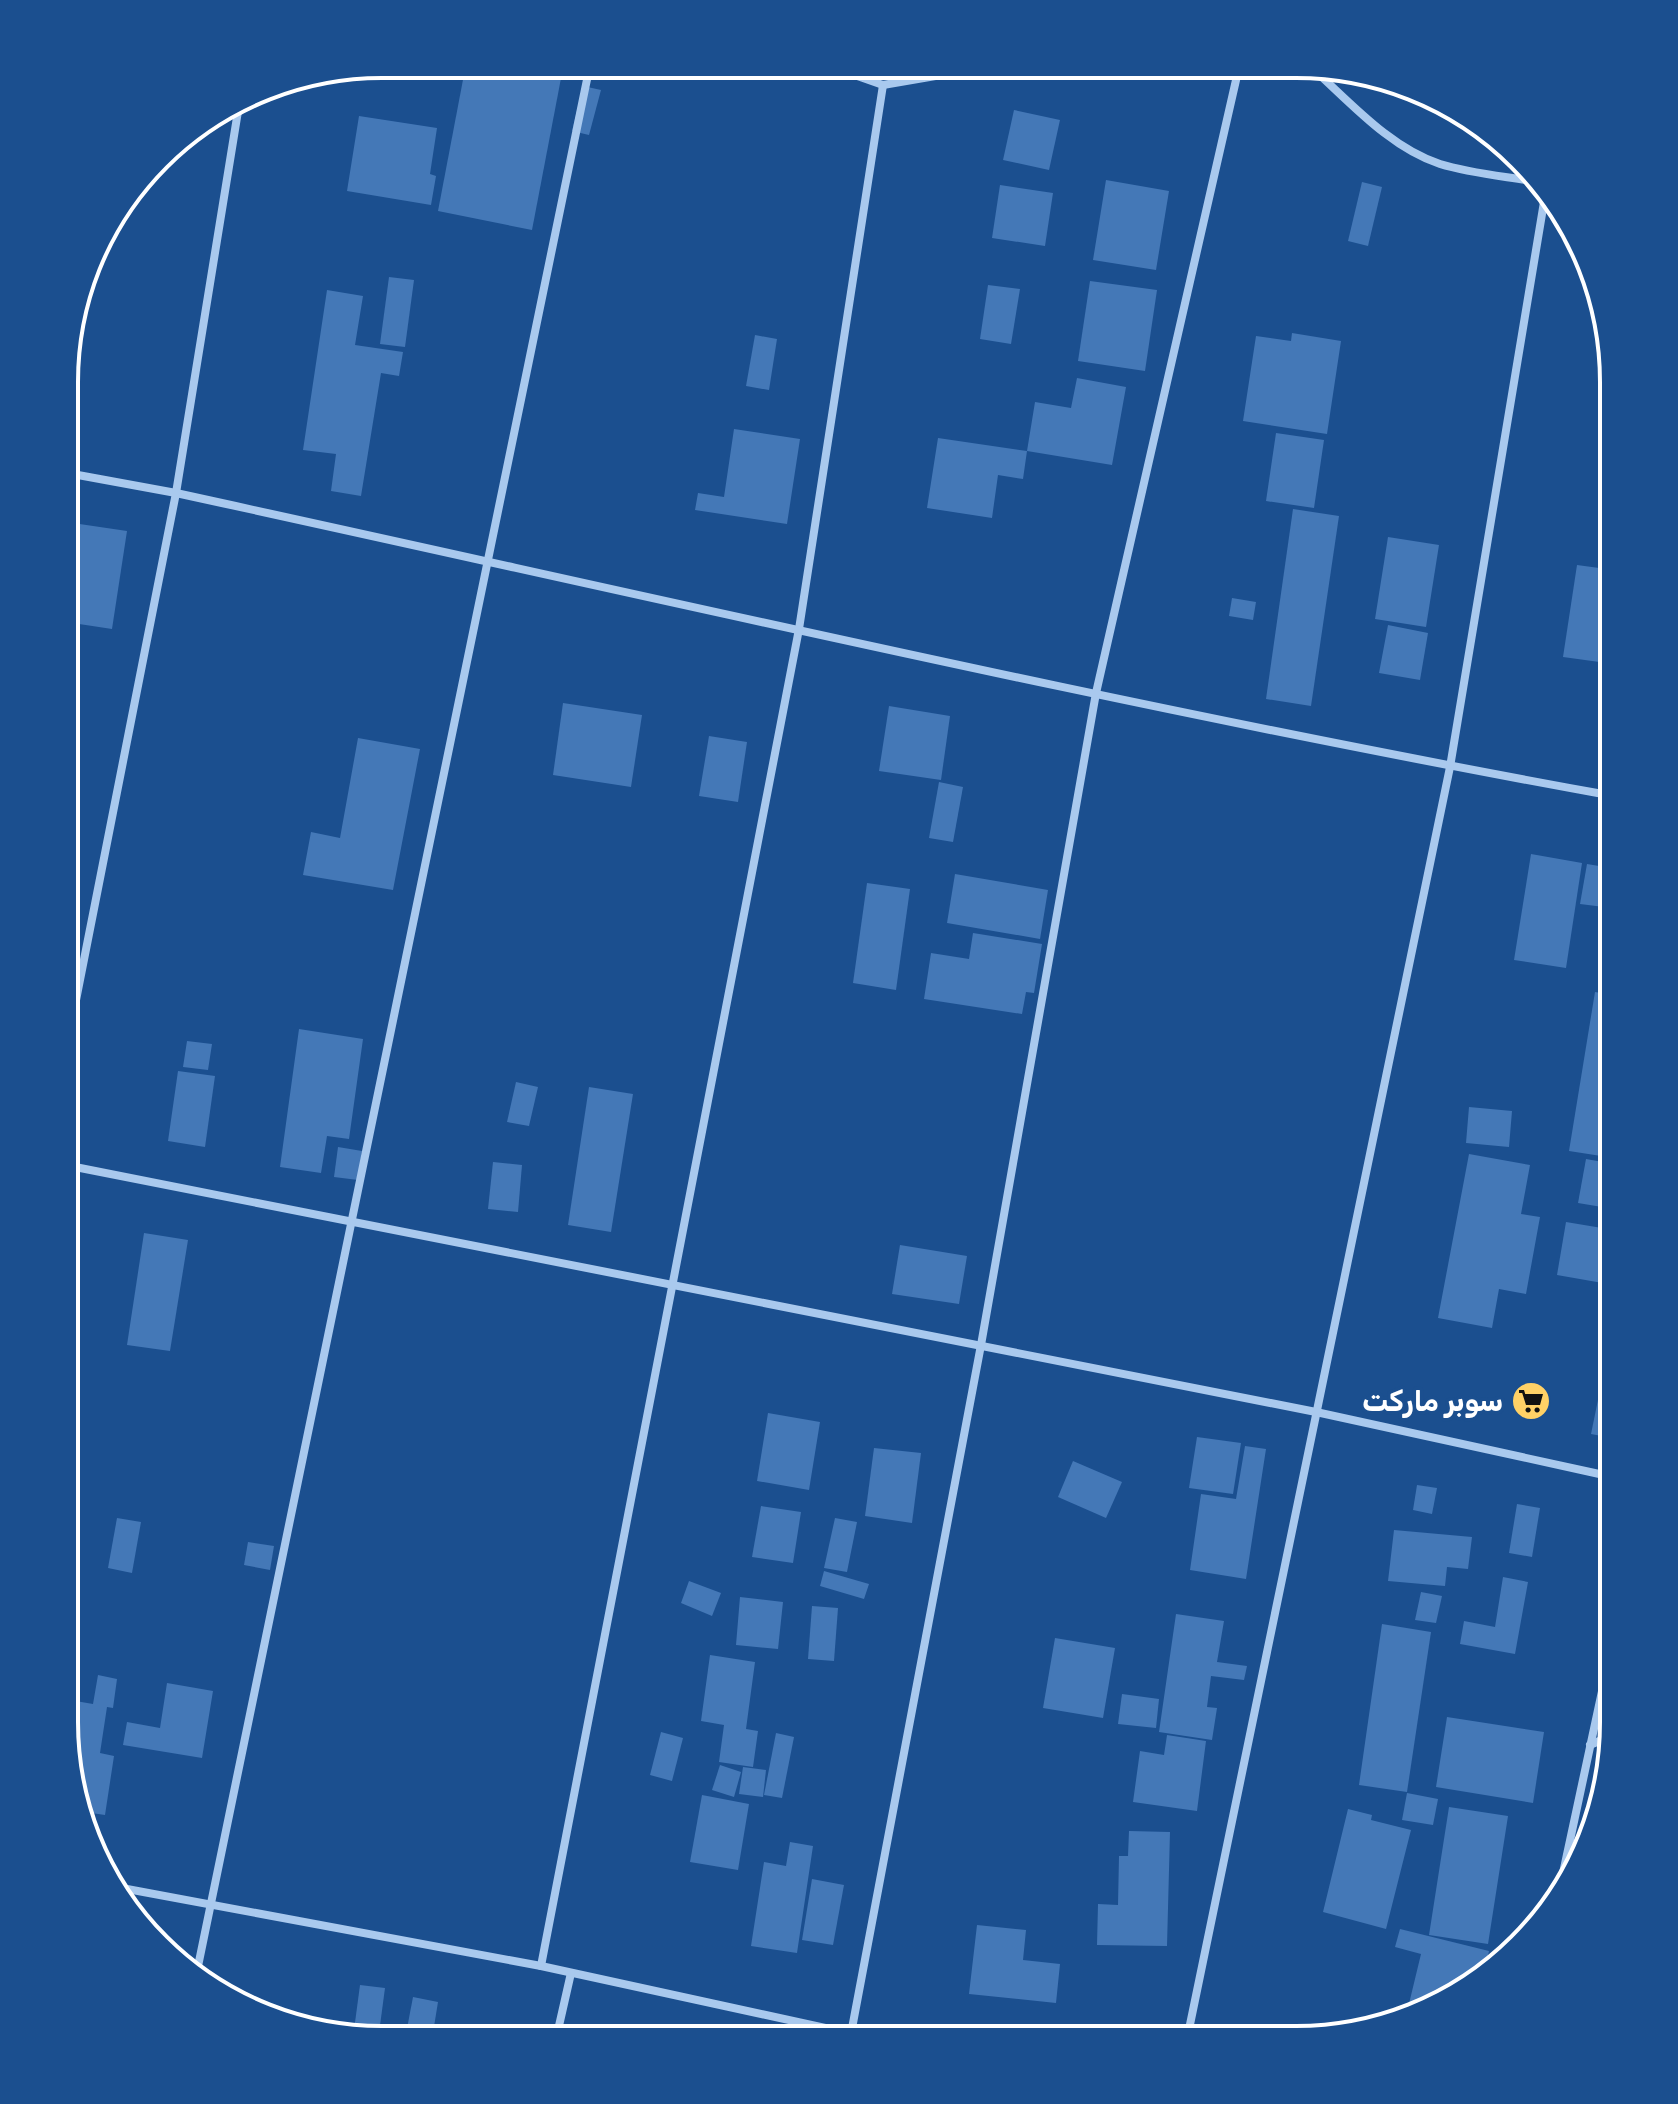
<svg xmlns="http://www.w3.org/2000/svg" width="1678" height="2104" viewBox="0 0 1678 2104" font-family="Rubik,'Noto Sans Arabic',sans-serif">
<rect width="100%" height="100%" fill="#1b4f8f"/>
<g fill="#4478b7">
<polygon points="466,64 521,64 562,73 532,230 438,211"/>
<polygon points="583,86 601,90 589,135 572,131"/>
<polygon points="1014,110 1060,120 1049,170 1003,160"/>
<polygon points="359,116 437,128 430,174 436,176 431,205 347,191"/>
<polygon points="1106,180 1169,191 1156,270 1093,260"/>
<polygon points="1362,182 1382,187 1368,246 1348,241"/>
<polygon points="1000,185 1053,193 1045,246 992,238"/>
<polygon points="389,277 414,280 405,347 380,344"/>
<polygon points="1090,281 1157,290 1145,371 1078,361"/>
<polygon points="988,285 1020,289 1011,344 980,339"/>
<polygon points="327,290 363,296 355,345 403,352 399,376 381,373 361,496 331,491 336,454 303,450"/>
<polygon points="1292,333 1341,341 1327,434 1243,421 1256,336 1291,341"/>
<polygon points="755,335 777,339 769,390 746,386"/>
<polygon points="1077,378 1126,387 1112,465 1027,451 1035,402 1071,408"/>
<polygon points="734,429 800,439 787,524 695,510 698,493 724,497"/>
<polygon points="1276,433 1324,440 1314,508 1266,501"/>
<polygon points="938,438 1027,451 1023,479 998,475 992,518 927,508"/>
<polygon points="1293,509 1339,516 1311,706 1266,699"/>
<polygon points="66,522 127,531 112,629 66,622"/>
<polygon points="1388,537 1439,545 1426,627 1375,619"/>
<polygon points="1577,565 1614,570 1614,664 1563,657"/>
<polygon points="1232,598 1256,602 1253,620 1229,616"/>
<polygon points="1388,625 1428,633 1420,680 1379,673"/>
<polygon points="563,703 642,715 631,787 553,775"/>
<polygon points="889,706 950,716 941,780 879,771"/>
<polygon points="709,736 747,742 738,802 699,796"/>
<polygon points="358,738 420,749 393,890 303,875 311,832 340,838"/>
<polygon points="939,782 963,787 953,842 929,838"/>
<polygon points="1531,854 1582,863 1566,968 1514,960"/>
<polygon points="1587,864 1611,868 1604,907 1580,904"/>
<polygon points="955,874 1048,890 1040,939 947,923"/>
<polygon points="867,883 910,889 896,990 853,983"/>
<polygon points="973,933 1042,944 1034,993 1026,992 1022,1014 924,999 931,953 969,959"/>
<polygon points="1595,992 1614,995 1614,1158 1569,1151"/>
<polygon points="299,1029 363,1039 349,1139 327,1136 321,1173 280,1167"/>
<polygon points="187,1041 212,1044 208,1070 183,1067"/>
<polygon points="178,1071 215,1076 205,1147 168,1141"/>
<polygon points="516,1082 538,1087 529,1126 507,1122"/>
<polygon points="589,1087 633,1094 611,1232 568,1225"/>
<polygon points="1469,1107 1512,1111 1509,1147 1466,1143"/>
<polygon points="338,1147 362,1151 358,1180 334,1177"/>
<polygon points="1469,1154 1530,1165 1521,1214 1540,1217 1526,1294 1499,1289 1492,1328 1438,1318"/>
<polygon points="1586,1159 1614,1164 1614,1209 1578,1203"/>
<polygon points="493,1162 522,1165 518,1212 488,1209"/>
<polygon points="1566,1222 1614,1230 1614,1285 1557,1275"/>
<polygon points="144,1233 188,1240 170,1351 127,1345"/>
<polygon points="900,1245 967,1256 959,1304 892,1294"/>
<polygon points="1600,1390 1613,1393 1612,1438 1591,1434"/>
<polygon points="768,1413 820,1422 809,1490 757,1481"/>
<polygon points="1197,1437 1241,1443 1233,1494 1189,1488"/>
<polygon points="1245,1446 1266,1449 1246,1579 1190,1570 1201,1494 1236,1499"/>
<polygon points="874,1448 921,1453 912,1523 865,1516"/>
<polygon points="1073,1461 1122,1482 1106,1518 1058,1497"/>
<polygon points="1417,1485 1437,1488 1432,1514 1413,1510"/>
<polygon points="1517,1504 1540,1508 1532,1557 1509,1553"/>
<polygon points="761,1506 801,1512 793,1563 752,1557"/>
<polygon points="117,1518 141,1522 132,1573 108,1568"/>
<polygon points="835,1518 857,1522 847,1572 824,1568"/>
<polygon points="1394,1530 1472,1537 1468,1569 1447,1567 1445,1586 1388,1581"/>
<polygon points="248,1542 274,1546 270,1570 244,1565"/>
<polygon points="824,1571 869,1584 864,1599 820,1586"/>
<polygon points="1503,1577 1528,1582 1515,1654 1460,1644 1464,1621 1495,1627"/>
<polygon points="689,1581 721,1593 712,1616 681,1603"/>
<polygon points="1421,1592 1442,1596 1436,1623 1415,1620"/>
<polygon points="740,1597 783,1602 778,1649 736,1645"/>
<polygon points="812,1606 838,1608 834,1661 808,1659"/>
<polygon points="1176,1614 1224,1621 1217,1662 1247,1666 1244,1680 1211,1676 1207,1707 1217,1708 1212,1740 1159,1732"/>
<polygon points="1382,1624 1431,1632 1407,1792 1359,1785"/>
<polygon points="1055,1638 1115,1648 1103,1718 1043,1708"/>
<polygon points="710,1655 755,1662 746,1729 758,1731 753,1767 719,1762 724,1725 701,1721"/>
<polygon points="98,1675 117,1679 113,1708 107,1707 100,1753 114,1756 105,1815 78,1811 64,1722 64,1699 93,1704"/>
<polygon points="167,1683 213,1691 202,1758 123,1745 127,1722 160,1728"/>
<polygon points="1122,1694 1159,1699 1156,1728 1118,1724"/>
<polygon points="1447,1717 1544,1732 1533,1803 1436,1787"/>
<polygon points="661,1732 683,1738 672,1781 650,1775"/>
<polygon points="776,1733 794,1737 782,1798 764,1795"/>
<polygon points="1167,1735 1206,1741 1197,1811 1133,1802 1140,1751 1164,1755"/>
<polygon points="720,1765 741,1772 734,1797 712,1790"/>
<polygon points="743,1767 766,1770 763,1797 739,1794"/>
<polygon points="1407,1793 1438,1799 1433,1825 1402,1820"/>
<polygon points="702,1795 749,1804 738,1870 690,1862"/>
<polygon points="1449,1807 1508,1816 1488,1944 1429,1935"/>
<polygon points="1348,1809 1372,1815 1371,1820 1411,1830 1386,1929 1323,1912"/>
<polygon points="1129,1831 1170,1832 1167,1946 1097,1945 1098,1904 1118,1905 1119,1856 1128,1856"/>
<polygon points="790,1842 813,1846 797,1953 751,1946 764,1862 786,1866"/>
<polygon points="812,1879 844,1885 833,1945 802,1940"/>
<polygon points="977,1925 1026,1930 1023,1960 1060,1964 1056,2003 969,1994"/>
<polygon points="1400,1929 1489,1951 1485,1969 1454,1998 1407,2012 1421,1954 1395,1947"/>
<polygon points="360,1985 385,1988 379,2033 354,2030"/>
<polygon points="413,1997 438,2002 432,2039 405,2039"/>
</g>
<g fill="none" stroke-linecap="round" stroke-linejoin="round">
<g stroke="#a9c9ee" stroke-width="8">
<polyline points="826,65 883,85 947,74 968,66"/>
<path d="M1311,67C1349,101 1390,148 1440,164C1469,173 1502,176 1532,181"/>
<path d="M67,473L176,493C654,597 1132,709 1614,796"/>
<polyline points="65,1056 176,493 239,105"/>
<polyline points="65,1165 1316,1412 1613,1477"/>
<polyline points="1590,1745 1613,1735"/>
<polyline points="111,1886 541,1966 876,2039"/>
<polyline points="1557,1901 1613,1640"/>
<polyline points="541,1966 799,629 883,85"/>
<polyline points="196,1976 590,65"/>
<polyline points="556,2039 571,1973"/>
<polyline points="850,2039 981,1345 1096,693 1239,67"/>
<polyline points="1187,2039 1450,767 1545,196"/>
</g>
</g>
<defs>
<g id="supermarket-disc" transform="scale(2)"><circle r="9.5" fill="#ffd166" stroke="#1b4f8f"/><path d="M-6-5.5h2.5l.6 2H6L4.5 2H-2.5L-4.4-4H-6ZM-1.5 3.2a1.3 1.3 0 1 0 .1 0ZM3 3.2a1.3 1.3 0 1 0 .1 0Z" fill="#111"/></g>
</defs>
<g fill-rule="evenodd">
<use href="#supermarket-disc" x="1531" y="1401"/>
</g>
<g text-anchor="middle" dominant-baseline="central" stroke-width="7" stroke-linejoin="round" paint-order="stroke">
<g font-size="28" font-weight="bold" fill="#fff" stroke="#1b4f8f" text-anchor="end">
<text x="1503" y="1401">سوبر ماركت</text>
</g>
</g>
<path d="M0 0H1678V2104H0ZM382 78H1296A304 304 0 0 1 1600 382V1722A304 304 0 0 1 1296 2026H382A304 304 0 0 1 78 1722V382A304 304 0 0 1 382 78Z" fill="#1b4f8f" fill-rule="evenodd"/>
<path fill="none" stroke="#fff" stroke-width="4" d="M382 78H1296A304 304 0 0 1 1600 382V1722A304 304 0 0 1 1296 2026H382A304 304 0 0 1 78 1722V382A304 304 0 0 1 382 78Z"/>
</svg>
